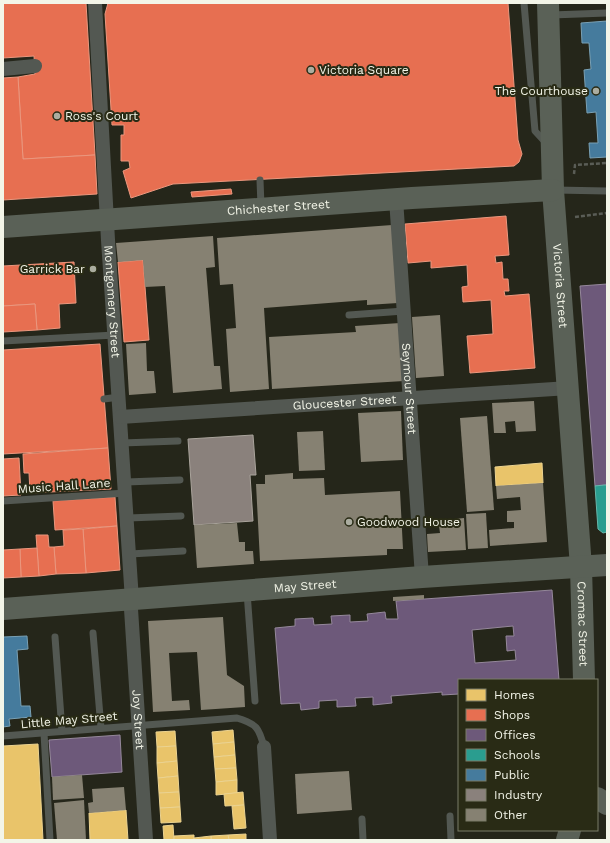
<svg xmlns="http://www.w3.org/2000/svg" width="610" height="843" viewBox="0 0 610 843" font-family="'Work Sans',sans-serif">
<rect width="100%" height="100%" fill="#25261a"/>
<g fill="#e9c46a" stroke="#ecd390">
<polygon points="542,463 543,483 496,486 495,467"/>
<polygon points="233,730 234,742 213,744 212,732"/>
<polygon points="175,731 176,746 157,747 156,732"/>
<polygon points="234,742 235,755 214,757 213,744"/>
<polygon points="38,744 43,840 3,840 3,746"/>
<polygon points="176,746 177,761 157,763 157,747"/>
<polygon points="235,755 236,768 215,769 214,757"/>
<polygon points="177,761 178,776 158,778 157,763"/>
<polygon points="236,768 237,780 216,782 215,769"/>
<polygon points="178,776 179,792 159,793 158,778"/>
<polygon points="237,780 237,793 216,795 216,782"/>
<polygon points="179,792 180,807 160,808 159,793"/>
<polygon points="243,792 244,805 225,806 224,794"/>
<polygon points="244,805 246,828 234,829 232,806"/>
<polygon points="180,807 181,822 161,823 160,808"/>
<polygon points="126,810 128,840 90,840 89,813"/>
<polygon points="173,825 174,840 164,840 163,826"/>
<polygon points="246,834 246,840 229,840 228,835"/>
<polygon points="194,835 194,840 174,840 174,836"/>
<polygon points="228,835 229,840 211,840 211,836"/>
<polygon points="211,836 211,840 194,840 194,838"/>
</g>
<g fill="#e76f51" stroke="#eb977e">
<polygon points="3,3 86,3 95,155 23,159 18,77 35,74 34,56 3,58"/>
<polygon points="122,3 400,3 389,19 376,30 361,36 345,38 319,31 299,15 259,23 197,22 165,16"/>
<polygon points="508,3 518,140 522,154 519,162 514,166 173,184 131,198 123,171 130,168 129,161 121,161 121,135 124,135 124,125 112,125 105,14 108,3"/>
<polygon points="18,77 23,159 95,155 97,194 3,200 3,78"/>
<polygon points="231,189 232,194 192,197 191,192"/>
<polygon points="506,216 509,255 495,256 496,263 502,262 503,279 508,279 509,291 504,291 505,296 529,294 535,368 470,373 467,336 493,334 491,300 463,302 462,287 468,286 467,265 431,268 431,261 408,263 405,224"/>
<polygon points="143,260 149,340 124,342 118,262"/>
<polygon points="74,262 76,303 59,304 60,328 37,330 35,304 3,306 3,266"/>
<polygon points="35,304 37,330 3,332 3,306"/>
<polygon points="100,344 108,448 3,454 3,350"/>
<polygon points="108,448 111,489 30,493 29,473 24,473 23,454"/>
<polygon points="19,458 21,495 3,496 3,459"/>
<polygon points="115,497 117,526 55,530 53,501"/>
<polygon points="117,526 120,570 86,573 83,529"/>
<polygon points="83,529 86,573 56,574 54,547 64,546 63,530"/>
<polygon points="36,535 48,535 49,547 54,547 56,574 39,576"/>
<polygon points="37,548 39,576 21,577 20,549"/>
<polygon points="20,549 21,577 3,578 3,550"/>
</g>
<g fill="#6d597a" stroke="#95889b" fill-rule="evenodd">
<polygon points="607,284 607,485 595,486 580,286"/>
<path d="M552,590L559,680H459V694L442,695V692L391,696L392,703L373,705V697L355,698L356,706L337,707V700L319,701V708L301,710L300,703L281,704L275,628L295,626V619L313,618L314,625L332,624L331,616L350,615V622L368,621L367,614L385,612L386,619H398L396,601ZM513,626L514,636H506L507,651L515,650L516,660L475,663L472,630Z"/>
<polygon points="120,735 122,772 52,777 49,740"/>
</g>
<polygon fill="#2a9d8f" stroke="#66b7aa" points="604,485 607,485 607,532 603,533 598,529 595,486"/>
<g fill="#457b9d" stroke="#79a0b4">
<polygon points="607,21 607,157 590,158 589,143 598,143 596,112 587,113 584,70 591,69 589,43 582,43 581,23"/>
<polygon points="27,636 28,649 17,650 21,706 30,706 31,717 9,719 10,726 3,727 3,637"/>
</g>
<polygon fill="#8a817c" stroke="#aaa49c" points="253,435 256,475 250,475 253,521 194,525 188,439"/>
<g fill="#868172">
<polygon points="392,225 398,303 367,305 367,300 264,308 269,389 230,392 226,329 236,328 233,284 220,285 217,238"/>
<polygon points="213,236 215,267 206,268 214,366 220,366 222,389 173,393 165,286 145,287 143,260 118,262 116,243"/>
<polygon points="440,315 444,376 416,378 412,317"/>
<polygon points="400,323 404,381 272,389 269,337 356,332 355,326"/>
<polygon points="146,343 147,371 154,371 156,393 129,395 126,344"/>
<polygon points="534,401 536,431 516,432 515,421 505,422 506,433 494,433 492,403"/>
<polygon points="401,411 403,460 361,462 358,413"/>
<polygon points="487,416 494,510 467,512 460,418"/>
<polygon points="323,431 325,470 299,471 297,432"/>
<polygon points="293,473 293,479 324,478 325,495 400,491 403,549 387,549 387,555 260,561 256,484 265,484 265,475"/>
<polygon points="543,483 547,542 490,546 489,530 514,528 514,522 507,522 507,511 521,510 520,497 497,499 496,486"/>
<polygon points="486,513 488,548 468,549 466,514"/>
<polygon points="464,518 466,550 428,552 427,534 440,533 439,526 455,525 455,519"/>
<polygon points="237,523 239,542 245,542 245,551 253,551 254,564 197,568 194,525"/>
<polygon points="424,595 424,599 393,601 393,597"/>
<polygon points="223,617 227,675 244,686 245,707 201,710 197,652 169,653 172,701 189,700 190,710 153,712 148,621"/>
<polygon points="349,771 352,810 297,814 295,774"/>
<polygon points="82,775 84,798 53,800 52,777"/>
<polygon points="124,787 126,810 89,813 88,803 93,802 92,789"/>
<polygon points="84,800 86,840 57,840 54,803"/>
</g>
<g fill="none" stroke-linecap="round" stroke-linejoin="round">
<g stroke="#5a5d56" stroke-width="2.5" stroke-dasharray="4 2" stroke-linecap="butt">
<polyline points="574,174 575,165 607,163"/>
<polyline points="575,217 607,213"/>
</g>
<g stroke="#535852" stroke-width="7">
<polyline points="524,3 535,131 547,144"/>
<polyline points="551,15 607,13"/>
<polyline points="260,180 261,206"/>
<polyline points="555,190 607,191"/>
<polyline points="349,315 404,311"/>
<polyline points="3,341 115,335"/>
<polyline points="104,399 119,397"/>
<polyline points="122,443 178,441"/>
<polyline points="126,482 180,480"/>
<polyline points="3,501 126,493"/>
<polyline points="128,518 181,516"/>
<polyline points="130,554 183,551"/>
<polyline points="247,592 255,701"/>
<polyline points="93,633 101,728"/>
<polyline points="55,637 62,731"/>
<polyline points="44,733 50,840"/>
<path d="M3,736L237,718C257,724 259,728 264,747"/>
<polyline points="450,816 451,840"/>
<polyline points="362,819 363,840"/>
</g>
<g stroke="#535852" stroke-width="14">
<path id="s1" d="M95,3L108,240L132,600L131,609L146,840"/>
<polyline points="3,69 35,66"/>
<path id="s2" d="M396,199L422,577"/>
<path id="s3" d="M120,417L569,388"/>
<polyline points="264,747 270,840"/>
</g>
<g stroke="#5a6157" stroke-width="22">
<path id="s4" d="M548,3L553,190L581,567L584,680"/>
<path id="s5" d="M3,227L412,198L553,190"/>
<path id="s6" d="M3,609L422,577L607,565"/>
<polyline points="597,798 607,804"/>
<polyline points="567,840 570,830"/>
</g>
</g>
<g fill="#abada0" stroke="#292b15" stroke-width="1.5">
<circle cx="311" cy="70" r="4"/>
<circle cx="596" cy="91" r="4"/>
<circle cx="57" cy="116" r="4"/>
<circle cx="93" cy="269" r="4"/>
<circle cx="349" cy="522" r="4"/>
</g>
<g text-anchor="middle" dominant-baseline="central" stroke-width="4" stroke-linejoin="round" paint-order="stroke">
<g font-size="12" fill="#f3f5e8" stroke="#292b15" text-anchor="start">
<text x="319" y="70">Victoria Square</text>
<text x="588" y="91" text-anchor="end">The Courthouse</text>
<text x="65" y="116">Ross's Court</text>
<text x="85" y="269" text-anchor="end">Garrick Bar</text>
<text x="357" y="522">Goodwood House</text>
</g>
<g font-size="12" fill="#f3f5e8" stroke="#292b15">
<text stroke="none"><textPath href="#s5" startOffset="276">Chichester Street</textPath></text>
<text stroke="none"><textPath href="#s4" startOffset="283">Victoria Street</textPath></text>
<text stroke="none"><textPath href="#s1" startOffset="299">Montgomery Street</textPath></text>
<text stroke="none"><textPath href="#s2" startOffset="190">Seymour Street</textPath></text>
<text stroke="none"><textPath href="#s3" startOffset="225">Gloucester Street</textPath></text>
<text transform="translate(64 486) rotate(-4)">Music Hall Lane</text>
<text stroke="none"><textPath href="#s6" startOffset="303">May Street</textPath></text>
<text stroke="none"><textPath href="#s4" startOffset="622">Cromac Street</textPath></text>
<text transform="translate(69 720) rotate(-5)">Little May Street</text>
<text stroke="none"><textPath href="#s1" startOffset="718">Joy Street</textPath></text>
</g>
</g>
<rect width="610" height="843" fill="none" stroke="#f3f5e8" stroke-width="8"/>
<rect x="458" y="679" width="140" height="152" fill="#292b15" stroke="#7a7c69"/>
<rect x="466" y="689" width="20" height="12" fill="#e9c46a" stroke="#7a7c69"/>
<text x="494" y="699" font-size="12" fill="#f3f5e8">Homes</text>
<rect x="466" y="709" width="20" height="12" fill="#e76f51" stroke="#7a7c69"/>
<text x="494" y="719" font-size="12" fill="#f3f5e8">Shops</text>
<rect x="466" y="729" width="20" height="12" fill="#6d597a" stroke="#7a7c69"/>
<text x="494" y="739" font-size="12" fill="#f3f5e8">Offices</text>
<rect x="466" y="749" width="20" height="12" fill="#2a9d8f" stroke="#7a7c69"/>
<text x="494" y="759" font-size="12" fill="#f3f5e8">Schools</text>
<rect x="466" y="769" width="20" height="12" fill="#457b9d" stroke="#7a7c69"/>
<text x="494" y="779" font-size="12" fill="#f3f5e8">Public</text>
<rect x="466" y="789" width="20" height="12" fill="#8a817c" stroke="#7a7c69"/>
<text x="494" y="799" font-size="12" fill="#f3f5e8">Industry</text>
<rect x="466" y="809" width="20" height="12" fill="#868172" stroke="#7a7c69"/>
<text x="494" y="819" font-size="12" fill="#f3f5e8">Other</text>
</svg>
